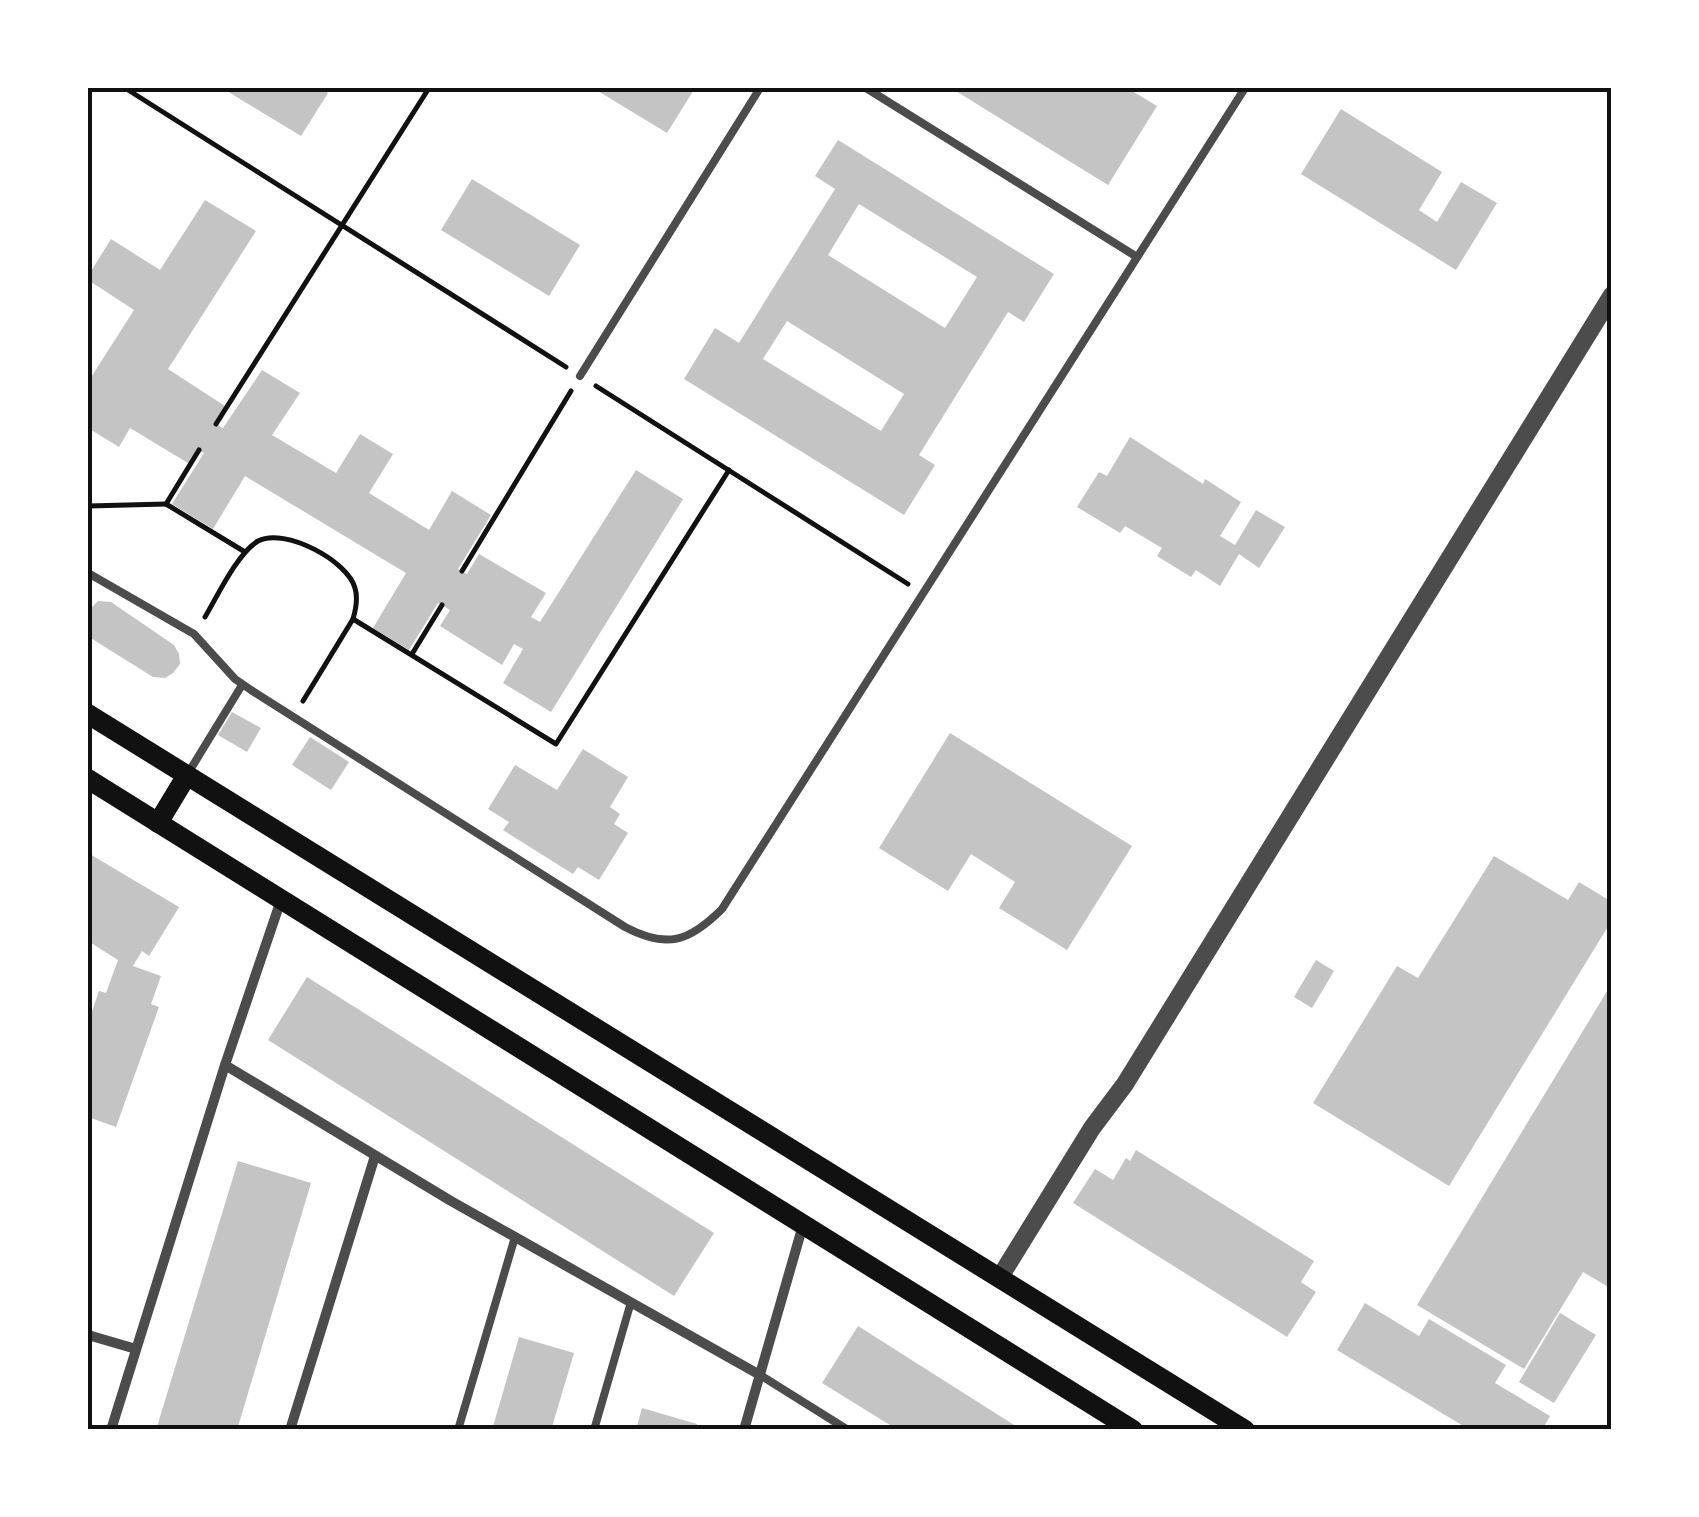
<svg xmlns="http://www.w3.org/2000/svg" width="1699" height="1517" viewBox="0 0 1699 1517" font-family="'Zilla Slab',serif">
<rect width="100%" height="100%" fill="#fff"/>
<g fill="#c4c4c4" fill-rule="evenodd">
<polygon points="222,88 320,88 328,93 301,136"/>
<polygon points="593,88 695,88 667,133"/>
<polygon points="951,88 1066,88 1071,91 1073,88 1127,88 1157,106 1108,185"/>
<polygon points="1341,109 1442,172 1419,210 1437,222 1461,182 1497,203 1456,270 1301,174"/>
<path d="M838,140L1054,274L1024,322L1008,312L919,455L935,465L904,515L684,379L715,328L739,343L835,189L815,176ZM859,204L977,277L945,328L828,255ZM787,321L904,394L881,431L763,359Z"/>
<polygon points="472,179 580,245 549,296 441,230"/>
<polygon points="205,200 256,231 168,369 225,406 214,423 223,428 262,370 300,393 272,435 336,473 360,434 393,454 369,493 429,530 452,491 491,515 458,569 467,574 479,554 546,593 531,617 540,622 636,470 683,499 551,712 503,683 523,649 514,644 502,665 440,626 450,610 438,603 409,650 373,628 406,573 245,476 213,529 172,504 204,453 197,449 188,463 130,428 119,447 88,428 88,382 134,310 88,280 88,276 111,239 160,270"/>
<polygon points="1130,437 1203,484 1205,479 1241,502 1220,536 1235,545 1256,510 1285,527 1259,568 1239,554 1220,586 1196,570 1191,577 1157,556 1162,548 1125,526 1120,533 1077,507 1099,472 1107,476"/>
<polygon points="98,601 111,602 174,645 179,654 180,664 173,673 165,678 153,677 89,637 88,611"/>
<polygon points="232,712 261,728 247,752 218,735"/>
<polygon points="950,733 1132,846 1067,950 999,908 1015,882 971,854 948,891 879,848"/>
<polygon points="310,737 349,762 331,790 292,765"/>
<polygon points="583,749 628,777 610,807 620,814 614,824 628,833 599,880 578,867 573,874 503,830 509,822 488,809 515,765 557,790"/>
<polygon points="88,853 179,907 149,956 142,951 133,966 161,976 151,1004 159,1007 116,1127 88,1117 88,1023 99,991 106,993 118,960 88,941"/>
<polygon points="1494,856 1568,900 1579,882 1612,902 1612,920 1449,1186 1313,1103 1397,966 1418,978"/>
<polygon points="1316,960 1334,971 1312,1008 1294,997"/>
<polygon points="307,977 714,1233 674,1296 268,1040"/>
<polygon points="1612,983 1612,1289 1583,1272 1524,1369 1417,1305"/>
<polygon points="1136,1150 1314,1261 1301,1282 1316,1292 1287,1337 1073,1203 1095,1169 1113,1180 1126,1158 1130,1161"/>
<polygon points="238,1161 311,1183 237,1430 156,1430"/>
<polygon points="1365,1303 1419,1336 1429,1319 1506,1365 1495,1383 1550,1416 1542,1430 1470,1430 1337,1350"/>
<polygon points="1560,1313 1596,1335 1554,1403 1519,1382"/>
<polygon points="858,1326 1022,1430 898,1430 822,1383"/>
<polygon points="519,1337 574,1353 551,1430 492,1430"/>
<polygon points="642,1408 697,1424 696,1430 636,1430"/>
</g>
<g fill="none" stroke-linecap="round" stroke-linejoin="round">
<g stroke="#111" stroke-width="5">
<polyline points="125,88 566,367"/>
<polyline points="596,386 908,584"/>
<polyline points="216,424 429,88"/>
<polyline points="199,450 166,504 245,552"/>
<polyline points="88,506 166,504"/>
<polyline points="462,571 571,391"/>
<path d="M205,617C218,595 237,554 258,541C285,527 348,561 355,588C358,598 356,609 353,619"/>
<polyline points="412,654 442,605"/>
<polyline points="303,701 353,619 556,744 729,470"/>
</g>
<g stroke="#4c4c4c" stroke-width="8">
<polyline points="866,88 1137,257"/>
<polyline points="580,376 760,88"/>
<path d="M88,573L194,634L235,679L251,690L625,927C667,949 689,942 722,909L1245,88"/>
<polyline points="187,775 242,685"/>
<polyline points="760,1375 848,1430"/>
<polyline points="458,1430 515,1237"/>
<polyline points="594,1430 631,1302"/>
</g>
<g stroke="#4c4c4c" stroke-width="10">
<polyline points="225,1065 451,1201 760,1375"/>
<polyline points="88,1335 136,1349"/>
<polyline points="111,1430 225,1065 281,900"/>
<polyline points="290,1430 375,1156"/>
<polyline points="744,1430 803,1225"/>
</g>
<polyline stroke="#4c4c4c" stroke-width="18" points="1000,1277 1092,1128 1125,1084 1612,295"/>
<g stroke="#111" stroke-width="20">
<polyline points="88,714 1245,1430"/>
<polyline points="88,779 1133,1430"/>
<polyline points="158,823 187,775"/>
</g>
</g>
<rect width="1699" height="1517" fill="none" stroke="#ffffff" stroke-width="180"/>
<rect x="90" y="90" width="1519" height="1337" fill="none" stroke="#111" stroke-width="4"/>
</svg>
